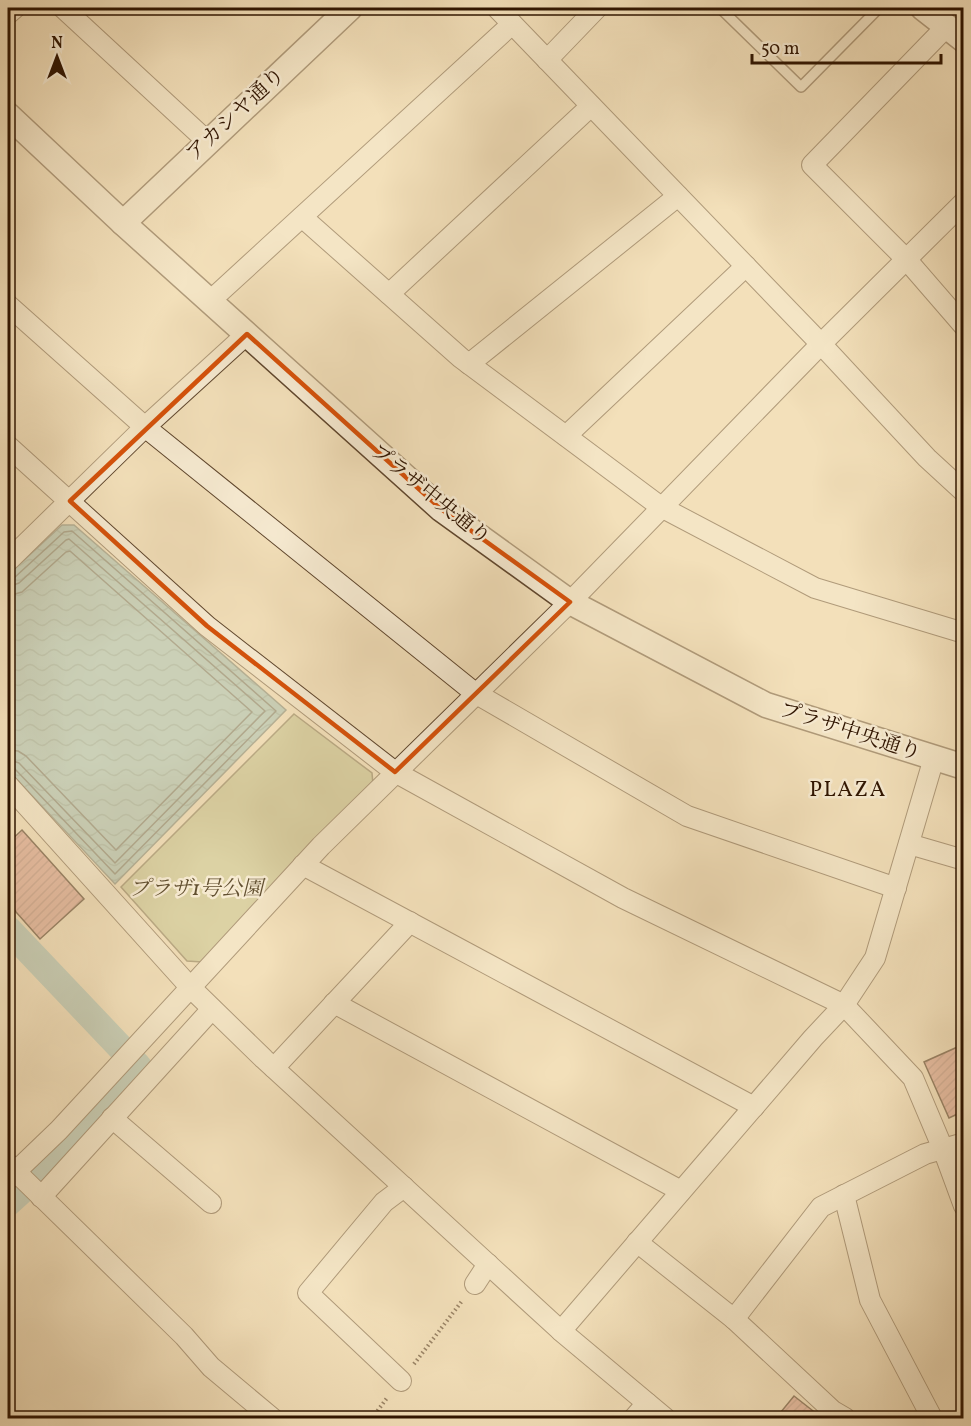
<svg xmlns="http://www.w3.org/2000/svg" width="971" height="1426" viewBox="0 0 971 1426" font-family="Vollkorn,'Noto Serif JP',serif">
<defs>
<pattern id="water-waves" width="16" height="10" patternUnits="userSpaceOnUse" patternTransform="scale(1.5)"><rect width="16" height="10" fill="#9bbdb3"/><path d="M0 5q4-4 8 0t8 0" fill="none" stroke="#86a298"/></pattern>
<pattern id="building-hatch" width="6" height="6" patternUnits="userSpaceOnUse" patternTransform="scale(1.5)"><rect width="6" height="6" fill="#da9486"/><path d="M-1 1l2-2M0 6l6-6M5 7l2-2" fill="none" stroke="#b1786b"/></pattern>
</defs>
<rect width="100%" height="100%" fill="#f3e0ba"/>
<filter id="stains"><feTurbulence type="fractalNoise" baseFrequency=".00333" numOctaves="4"/><feColorMatrix values="0 0 0 0 .2 0 0 0 0 .09 0 0 0 0 .02 0 0 0 .5 -.17"/></filter>
<radialGradient id="worn" r=".72"><stop offset=".6" stop-color="#630" stop-opacity="0"/><stop offset="1" stop-color="#630" stop-opacity=".3"/></radialGradient>
<polygon fill="#c2c08b" stroke="#786a46" stroke-width="1.5" points="294,714 372,773 373,785 202,962 187,961 121,887"/>
<polygon fill="url(#water-waves)" stroke="#70796b" stroke-width="1.5" points="62,525 74,525 286,710 115,884 8,770 8,575"/>
<g fill="none" stroke-linecap="round" stroke-linejoin="round">
<g stroke="#65685a" stroke-width="1.5">
<polyline points="8,579 14,578 64,532 72,531 276,711 115,874 14,768 8,766"/>
<polyline points="8,587 19,583 66,540 69,539 265,711 115,863 19,763 8,759"/>
<polyline points="8,596 22,592 66,552 70,551 252,712 116,850 26,756 18,751 8,750"/>
</g>
<polyline stroke="#9bbdb3" stroke-width="27" points="8,929 138,1066 30,1183 8,1203"/>
</g>
<g fill="url(#building-hatch)" stroke="#2f1400" stroke-width="1.5">
<polygon points="22,830 84,899 40,939 8,903 8,843"/>
<polygon points="962,1045 964,1097 960,1099 964,1111 949,1118 924,1062"/>
<polygon points="794,1396 822,1418 776,1418"/>
</g>
<g fill="none" stroke-linecap="round" stroke-linejoin="round">
<g stroke="#60472e" stroke-width="12">
<polyline id="service" points="720,8 801,87 879,8"/>
</g>
<g stroke="#60472e" stroke-width="22">
<g id="minor">
<polyline points="63,8 208,142"/>
<polyline points="497,8 821,344 927,458 964,492"/>
<polyline points="8,14 15,8"/>
<polyline points="947,26 812,165 906,259 964,326"/>
<polyline points="547,60 597,8"/>
<polyline points="302,217 461,358 661,507 815,588 964,633"/>
<polyline points="389,294 591,106"/>
<polyline points="210,301 512,24"/>
<polyline points="8,305 145,427 475,693 687,816 896,888"/>
<polyline points="469,364 678,196"/>
<polyline points="566,436 746,266"/>
<polyline points="8,446 207,626 395,772 623,898 844,1005 913,1078 943,1149 964,1206"/>
<polyline points="8,561 145,427 247,334"/>
<polyline points="8,785 190,987 264,1059 561,1331 665,1418"/>
<polyline points="909,844 964,860"/>
<polyline points="303,865 754,1107"/>
<polyline points="334,1003 681,1191"/>
<polyline points="274,1068 410,922"/>
<polyline points="112,1118 211,1203"/>
<polyline points="8,1164 184,1336 211,1367 272,1418"/>
<polyline points="8,1179 59,1130 321,846 570,602 821,344 964,202"/>
<polyline points="844,1195 870,1300 932,1418"/>
<polyline points="41,1197 212,1009"/>
<polyline points="637,1242 734,1319 833,1411 845,1418"/>
<polyline points="475,1284 488,1264"/>
<polyline points="734,1319 821,1207 925,1154 964,1143"/>
<polyline points="561,1331 813,1038 844,1005 875,958 934,758"/>
<polyline points="401,1381 308,1293 384,1202 404,1187"/>
<polyline points="634,1418 647,1403"/>
</g>
</g>
<g stroke="#60472e" stroke-width="27">
<g id="tertiary">
<polyline points="923,8 964,40"/>
<polyline points="8,115 123,223 441,509 570,602 766,705 964,767"/>
<polyline points="123,223 350,8"/>
</g>
</g>
<g stroke="#2f1400" stroke-width="4" stroke-dasharray="1.5 3" stroke-linecap="butt">
<polyline points="414,1364 462,1301"/>
<polyline points="372,1418 387,1398"/>
</g>
<use href="#service" stroke="#f7ebd2" stroke-width="9"/>
<use href="#minor" stroke="#f7ebd2" stroke-width="20"/>
<use href="#tertiary" stroke="#f7ebd2" stroke-width="24"/>
</g>
<path d="M0 0H971V1426H0ZM247,334L441,509L570,602L395,772L207,626L70,501Z" fill="#f3e0ba" fill-opacity=".55" fill-rule="evenodd"/>
<path fill="none" stroke="#d6520b" stroke-width="4.5" stroke-linejoin="round" d="M247,334L441,509L570,602L395,772L207,626L70,501Z"/>
<g text-anchor="middle" dominant-baseline="central" stroke-width="5" stroke-linejoin="round" paint-order="stroke">
<g font-size="21" fill="#2f1400" stroke="#f7ebd2">
<text transform="translate(236 115) rotate(-43)">アカシヤ通り</text>
<text transform="translate(430 495) rotate(39)">プラザ中央通り</text>
<text transform="translate(850 732) rotate(18)">プラザ中央通り</text>
</g>
<g font-size="21" font-style="italic" fill="#625031" stroke="#f7ebd2">
<text x="196" y="889">プラザ1号公園</text>
</g>
<g font-size="22" letter-spacing="1.5" fill="#2f1400" stroke="#f7ebd2">
<text x="848" y="790">PLAZA</text>
</g>
</g>
<rect width="971" height="1426" fill="none" stroke="#f3e0ba" stroke-width="30"/>
<rect x="9" y="9" width="953" height="1408" fill="none" stroke="#2f1400" stroke-width="3"/>
<rect x="15" y="15" width="941" height="1396" fill="none" stroke="#2f1400" stroke-width="1.5"/>
<g transform="translate(57 57)" stroke="#f7ebd2" stroke-width="4.5" paint-order="stroke">
<path d="M0-4.5L10 22L0 15L-10 22Z" fill="#2f1400"/>
<text y="-9" font-size="16" font-weight="bold" text-anchor="middle" fill="#2f1400">N</text>
</g>
<path d="M752 54v9h189v-9" fill="none" stroke="#2f1400" stroke-width="3"/>
<text x="761" y="54" font-size="18" fill="#2f1400" stroke="#f7ebd2" stroke-width="4.5" paint-order="stroke">50 m</text>
<rect width="100%" height="100%" filter="url(#stains)"/>
<rect width="100%" height="100%" fill="url(#worn)"/>
</svg>
